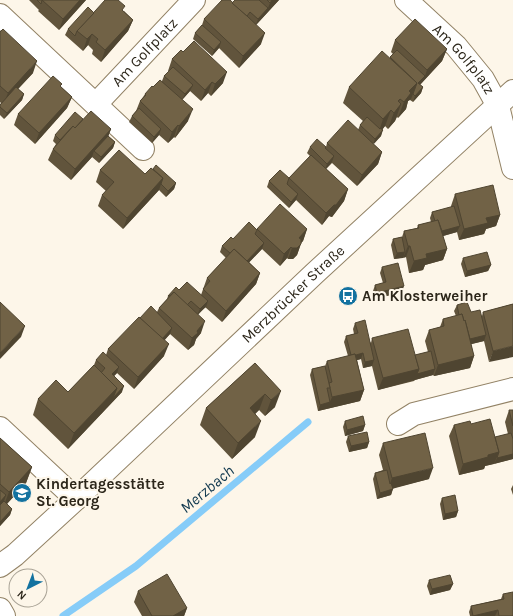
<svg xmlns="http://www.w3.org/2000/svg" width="513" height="616" viewBox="0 0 513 616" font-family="Karla,sans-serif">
<rect width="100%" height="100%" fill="#fdf6e9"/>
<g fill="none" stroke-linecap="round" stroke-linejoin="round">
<polyline stroke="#86ccf8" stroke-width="7" points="63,616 136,566 308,422"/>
<g stroke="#928265" stroke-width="24">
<g id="minor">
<path id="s1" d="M406,0L456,46L483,79L498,106L513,168"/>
<polyline points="0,15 143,149"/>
<path id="s2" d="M96,104L194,0"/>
<polyline points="398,424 414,414 513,389"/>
<polyline points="0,428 76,499"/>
<path id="s3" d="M0,566L15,555L76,499L315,273L513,91"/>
<polyline points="0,609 4,616"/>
</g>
</g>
<use href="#minor" stroke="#fff" stroke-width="22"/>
</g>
<g fill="#61543c">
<polygon points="29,0 86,0 59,30 38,11 39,10"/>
<polygon points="235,0 279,0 256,25 261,44 239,68 219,48 212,56 193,39 195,33 202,25 204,19 232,3"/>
<polygon points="124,11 133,20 128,31 101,62 92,54 93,50 88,45 83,51 65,35 68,29"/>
<polygon points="0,32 33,73 18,89 24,94 22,100 4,119 0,115 0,105 1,103 0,102"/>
<polygon points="395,40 447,49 442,61 420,85 423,87 421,93 413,102 410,100 408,101 406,109 398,118 397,117 395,121 388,129 385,126 382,130 381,136 373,144 382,152 378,164 357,186 332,163 326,169 348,189 344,201 332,217 329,216 322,225 296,200 289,208 267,187 269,181 289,178 310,156 307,153 310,147 326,147 327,143 358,130 360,125 363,121 343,103 349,87 390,58 393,54 391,52"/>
<polygon points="172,59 223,83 211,96 208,93 201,101 190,91 182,100 188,121 175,138 174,137 168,143 159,135 152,143 129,122 132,116 136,111 140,101 143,97 145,94 162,81 164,76 169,71 168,71"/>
<polygon points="61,87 72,97 67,108 35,144 14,125 18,114"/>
<polygon points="83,120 111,129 108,136 115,142 113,148 99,163 92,157 71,180 48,160 53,149 56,144 53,141 55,135"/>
<polygon points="153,169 176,183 174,189 166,197 159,190 123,229 98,206 102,195 106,191 96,182 100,170 145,174"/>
<polygon points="455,194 500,215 496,226 486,229 484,234 459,240 457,232 443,236 447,249 443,260 425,265 423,270 409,273 406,257 394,259 391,245 393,239 402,237 404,231 417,228 418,225 431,222 430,218 432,212 451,207 451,206"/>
<polygon points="257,229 307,229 303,241 301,243 297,255 293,259 288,259 287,258 280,266 262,249 249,262 260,273 256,284 222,322 205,307 198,315 201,333 196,339 194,345 188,350 170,334 164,340 164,356 134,389 117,373 114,376 122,392 68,449 33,415 38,399 68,392 94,365 96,360 106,355 108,349 140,318 157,312 159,308 167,299 168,296 179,290 201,295 207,278 226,258 220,252 222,246 233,239 257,230"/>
<polygon points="463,258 491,265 488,271 465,277 461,264"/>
<polygon points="382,267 402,292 375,299 373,291 375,285 383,283 380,273"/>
<polygon points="513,304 489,362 484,341 471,344 474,356 470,368 434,376 433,375 415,380 414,381 378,390 372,366 363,368 361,359 357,360 364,390 360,401 318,411 310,375 312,369 325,366 327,361 348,356 344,342 346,336 354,334 353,329 355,323 371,343 372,338 415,355 428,352 425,341 429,330 440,327 443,319 456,316 454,311 457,305 471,312 482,316 483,312"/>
<polygon points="255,363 275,407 265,416 259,410 255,414 255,437 232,459 200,425 206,408"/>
<polygon points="509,410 513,410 513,459 485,466 484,469 459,475 449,436 454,425 495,437 508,434 505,422"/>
<polygon points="345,421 365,425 363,431 345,436 343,427"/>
<polygon points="348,436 369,442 367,448 349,452 346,442"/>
<polygon points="0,438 32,467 26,483 7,504 12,509 10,515 0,526"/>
<polygon points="383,443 429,479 393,488 391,495 377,499 373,479 375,473 383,470 379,455"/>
<polygon points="513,485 513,495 511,489"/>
<polygon points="442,498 458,511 456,517 443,520 440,504"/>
<polygon points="429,580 453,584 450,590 430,595 427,586"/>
<polygon points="138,591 187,608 184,616 142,616 134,602"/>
<polygon points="503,594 513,616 470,616 469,612 471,606 501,599"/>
</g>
<g fill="#4f4531">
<polygon points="80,0 86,0 59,30 63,19"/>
<polygon points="272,0 279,0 256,25 258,19 268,8 270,3"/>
<polygon points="133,20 128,31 101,62 105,50"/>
<polygon points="265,33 261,44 239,68 243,56"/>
<polygon points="92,34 88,45 83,51 87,39"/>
<polygon points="221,42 219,48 212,56 214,50"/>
<polygon points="447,49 442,61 416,89 418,83 425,76 427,70"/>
<polygon points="37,61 33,73 3,105 8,93"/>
<polygon points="227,72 223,83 211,96 215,84"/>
<polygon points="212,82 208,93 201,101 205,90"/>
<polygon points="417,83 411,99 408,101 406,109 398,118 404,102 409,91"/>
<polygon points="193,85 190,91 182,100 185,94"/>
<polygon points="423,87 421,93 413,102 415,96"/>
<polygon points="24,94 22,100 4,119 7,113"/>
<polygon points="72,97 67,108 35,144 39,133"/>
<polygon points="400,99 396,110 401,104 395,121 388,129 398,101"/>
<polygon points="193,109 188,121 175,138 179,126"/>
<polygon points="391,110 385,126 378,135 383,119"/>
<polygon points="178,125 174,137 168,143 172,132"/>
<polygon points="111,129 107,140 94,151 92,157 71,180 75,169"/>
<polygon points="161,129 159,135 152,143 154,137"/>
<polygon points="383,130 381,136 373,145 375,139"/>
<polygon points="115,142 113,148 99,163 101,157"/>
<polygon points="382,152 378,164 357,186 362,175"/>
<polygon points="334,156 332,162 325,170 327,164"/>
<polygon points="163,178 159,190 123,229 127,218"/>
<polygon points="176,183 174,189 166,197 168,191"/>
<polygon points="348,189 344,201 332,217 329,216 322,225 326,213"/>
<polygon points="298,194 296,200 289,208 291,202"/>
<polygon points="500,215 496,226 486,229 484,234 459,240 464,229 486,218"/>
<polygon points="460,226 457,232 436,238 438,232"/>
<polygon points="307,229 303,241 296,248 301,244 297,255 293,259 288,259 292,248 299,238"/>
<polygon points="264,243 262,249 241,271 244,265"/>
<polygon points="408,246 410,246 406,257 403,258"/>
<polygon points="291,247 287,258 280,266 284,254"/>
<polygon points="447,249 443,260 425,265 423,270 409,273 414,261 426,254"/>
<polygon points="405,252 403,258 394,259 397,253"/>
<polygon points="491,265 488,271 465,277 467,271"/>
<polygon points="260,273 256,284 222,322 226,311"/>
<polygon points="404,286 402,292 375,299 377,293"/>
<polygon points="208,301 206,307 197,315 200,309"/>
<polygon points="205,321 201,333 196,339 194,345 188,350 192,338 197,331"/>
<polygon points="25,326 21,337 0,359 0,353"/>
<polygon points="172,328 170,334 157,349 159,343"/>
<polygon points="486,335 484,341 464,346 467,340"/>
<polygon points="169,344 164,356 134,389 138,377"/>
<polygon points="513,346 513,357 489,362 493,351"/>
<polygon points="363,353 361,359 350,362 352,356"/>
<polygon points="474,356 470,368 434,376 438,365"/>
<polygon points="374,360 372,366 363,368 365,362"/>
<polygon points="119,367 117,373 110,380 112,374"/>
<polygon points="419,369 435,369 433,375 378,390 383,378"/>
<polygon points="124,386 122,392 68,449 74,433 117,388"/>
<polygon points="364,390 360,401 318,411 320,405 330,402 332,397"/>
<polygon points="281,391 275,407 265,416 271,400"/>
<polygon points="265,394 259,410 244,425 250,408"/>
<polygon points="261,421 255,437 232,459 238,443"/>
<polygon points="365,425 363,431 345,436 347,430"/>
<polygon points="369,442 367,448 349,452 351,446"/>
<polygon points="499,452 494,464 485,466 484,469 459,475 463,464 488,455"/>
<polygon points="513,454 513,459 494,464 497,458"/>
<polygon points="32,467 26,483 3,508 9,492"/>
<polygon points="433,468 429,479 388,490 392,478"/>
<polygon points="393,489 391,495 377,499 380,493"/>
<polygon points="6,495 2,507 0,509 0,502"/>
<polygon points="12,509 10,515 0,526 0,522"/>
<polygon points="458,511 456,517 443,520 445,514"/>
<polygon points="453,584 450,590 430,595 432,589"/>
<polygon points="187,608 184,616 173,616"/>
<polygon points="498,610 495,616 474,616"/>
</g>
<g fill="#716246" stroke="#4f4531">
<polygon points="37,0 42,0 41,4"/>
<polygon points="42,0 80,0 63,19"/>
<polygon points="105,0 118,0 125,6 122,10 133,20 105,50 96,42 98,39 92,34 87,39 77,31"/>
<polygon points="222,0 230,0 265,33 243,56 204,19"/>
<polygon points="235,0 259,0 268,8 258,19 250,12 247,16 232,3"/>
<polygon points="267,0 272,0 270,3"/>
<polygon points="88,7 94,13 77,31 75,36 68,29"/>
<polygon points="415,19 447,49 427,70 395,40"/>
<polygon points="202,25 221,42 214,50 195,33"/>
<polygon points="3,29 37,61 8,93 0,86 0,32"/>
<polygon points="194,41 227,72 215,84 212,82 205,90 172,59 181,50 183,52"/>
<polygon points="397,50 425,76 418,83 423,87 415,96 413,94 417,83 390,57"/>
<polygon points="382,51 417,83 409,91 411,93 404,102 400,99 398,101 401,104 394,113 391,110 383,119 349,87"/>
<polygon points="173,67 193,85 185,94 164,76"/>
<polygon points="53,76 62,84 60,86 72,97 39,133 18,114"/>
<polygon points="160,80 193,109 179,126 178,125 172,132 140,101 146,95 145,94 152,86 153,87"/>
<polygon points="16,87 24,94 7,113 0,107 0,105"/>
<polygon points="139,108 161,129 154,137 132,116"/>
<polygon points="91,111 111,129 75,169 53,149 73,126 75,128"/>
<polygon points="75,112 83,119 75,128 73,126 60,140 55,135"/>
<polygon points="367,117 380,129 380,128 383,130 375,139 360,125"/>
<polygon points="348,120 382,152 362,175 327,143"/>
<polygon points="108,136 115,142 101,157 94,151"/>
<polygon points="317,139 326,147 325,148 334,156 327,164 310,147"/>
<polygon points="119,150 145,174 151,168 163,178 127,218 102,195 114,182 100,170"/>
<polygon points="311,155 348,189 336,205 334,205 326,213 289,178"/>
<polygon points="156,165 176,183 168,191 161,184 163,178 153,169"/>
<polygon points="280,170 289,178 287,184 298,194 291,202 269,181"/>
<polygon points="493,185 500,215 486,218 488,223 464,229 455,194"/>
<polygon points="280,204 307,229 299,238 301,239 301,244 297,248 292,248 291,247 284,254 257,229"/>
<polygon points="454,206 460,226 442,231 438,220 435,221 432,212"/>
<polygon points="438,220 447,249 426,254 427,258 414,261 410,246 408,246 404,231 419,228 418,225"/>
<polygon points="249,222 257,230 255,234 264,243 247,261 234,249 230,253 222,246 231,237 233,239"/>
<polygon points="402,237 405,252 397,253 393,239"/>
<polygon points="234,249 260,273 226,311 203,289 210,281 207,278"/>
<polygon points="487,252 491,265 467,271 463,258"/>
<polygon points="398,263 404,286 377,293 375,285 386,282 382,267"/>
<polygon points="187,282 208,301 200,309 191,301 187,305 174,292 169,296 168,296 176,287 179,290"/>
<polygon points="174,292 205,321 197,331 198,333 192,338 159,308"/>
<polygon points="0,302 25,326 0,353"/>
<polygon points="467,302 471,312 480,310 486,335 470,339 465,320 464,321 462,314 459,315 457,305"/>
<polygon points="513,304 513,346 493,351 483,312"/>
<polygon points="151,306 172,328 162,339 140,318"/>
<polygon points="462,314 464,321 465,320 474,356 438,365 429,330 444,326 443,319"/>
<polygon points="139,317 169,344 138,377 108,349"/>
<polygon points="365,320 374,360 365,362 363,353 356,355 355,354 351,355 346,336 358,333 355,323"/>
<polygon points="408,329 419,369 383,378 372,338"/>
<polygon points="431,351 435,369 417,374 419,369 415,355"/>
<polygon points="103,352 119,367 112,374 124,386 113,398 117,388 101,373 105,368 96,360"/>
<polygon points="355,354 364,390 332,397 329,383 332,382 327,361"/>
<polygon points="255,363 281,391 271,400 265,394 250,408 261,421 238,443 206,408"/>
<polygon points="94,365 117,388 74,433 38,399 56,380 68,392"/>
<polygon points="325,366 330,388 327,388 330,402 320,405 312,369"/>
<polygon points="509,410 513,410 513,426"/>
<polygon points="363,416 365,425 347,430 345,421"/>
<polygon points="490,419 499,452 488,455 488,457 463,464 454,425 470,421 471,424"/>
<polygon points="367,432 369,442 351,446 348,436"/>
<polygon points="425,433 433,468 392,478 383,443"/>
<polygon points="511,433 513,439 513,454 497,458 499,452 495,437"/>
<polygon points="0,438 32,467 9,492 0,484"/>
<polygon points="387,470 390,484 391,483 393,489 380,493 375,473"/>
<polygon points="0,490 6,495 0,502"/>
<polygon points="455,495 458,511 445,514 442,498"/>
<polygon points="4,501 12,509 0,522 0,505"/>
<polygon points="167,574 187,608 173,616 152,616 138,591"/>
<polygon points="450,575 453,584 432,589 429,580"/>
<polygon points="513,592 513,616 499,616 498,610 473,616 471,606 504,599 503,594"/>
</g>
<defs>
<g id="bus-disc" transform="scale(1)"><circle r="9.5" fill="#1372a0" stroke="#fdf6e9"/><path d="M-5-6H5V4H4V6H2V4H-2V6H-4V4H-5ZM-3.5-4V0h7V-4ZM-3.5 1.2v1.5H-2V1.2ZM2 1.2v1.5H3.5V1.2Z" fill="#fff"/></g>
<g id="school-disc" transform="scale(1)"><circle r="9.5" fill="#1372a0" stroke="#fdf6e9"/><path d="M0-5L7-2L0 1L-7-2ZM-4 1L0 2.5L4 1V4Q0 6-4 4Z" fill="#fff"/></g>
</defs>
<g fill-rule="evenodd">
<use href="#bus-disc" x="348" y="296"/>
<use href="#school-disc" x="22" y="493"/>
</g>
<g text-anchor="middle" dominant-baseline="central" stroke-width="4" stroke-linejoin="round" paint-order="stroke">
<g font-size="15" fill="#2c261a" stroke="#fdf6e9">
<text stroke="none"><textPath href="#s2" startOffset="71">Am Golfplatz</textPath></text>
<text stroke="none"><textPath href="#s1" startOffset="83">Am Golfplatz</textPath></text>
<text stroke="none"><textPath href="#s3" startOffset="400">Merzbrücker Straße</textPath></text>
</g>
<g font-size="15" font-weight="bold" fill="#2c261a" stroke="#fdf6e9" text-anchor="start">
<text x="362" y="296">Am Klosterweiher</text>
<text x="36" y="484">Kindertagesstätte<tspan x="36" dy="17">St. Georg</tspan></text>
</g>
<g font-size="16" font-style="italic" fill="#10384e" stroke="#fdf6e9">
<text transform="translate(207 489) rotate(-40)">Merzbach</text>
</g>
</g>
<g transform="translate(28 588) rotate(222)"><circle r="19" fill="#fdf6e9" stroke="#a9a396"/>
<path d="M0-3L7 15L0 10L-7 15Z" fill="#1372a0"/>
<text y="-6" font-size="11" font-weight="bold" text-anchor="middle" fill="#2c261a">N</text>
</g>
</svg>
